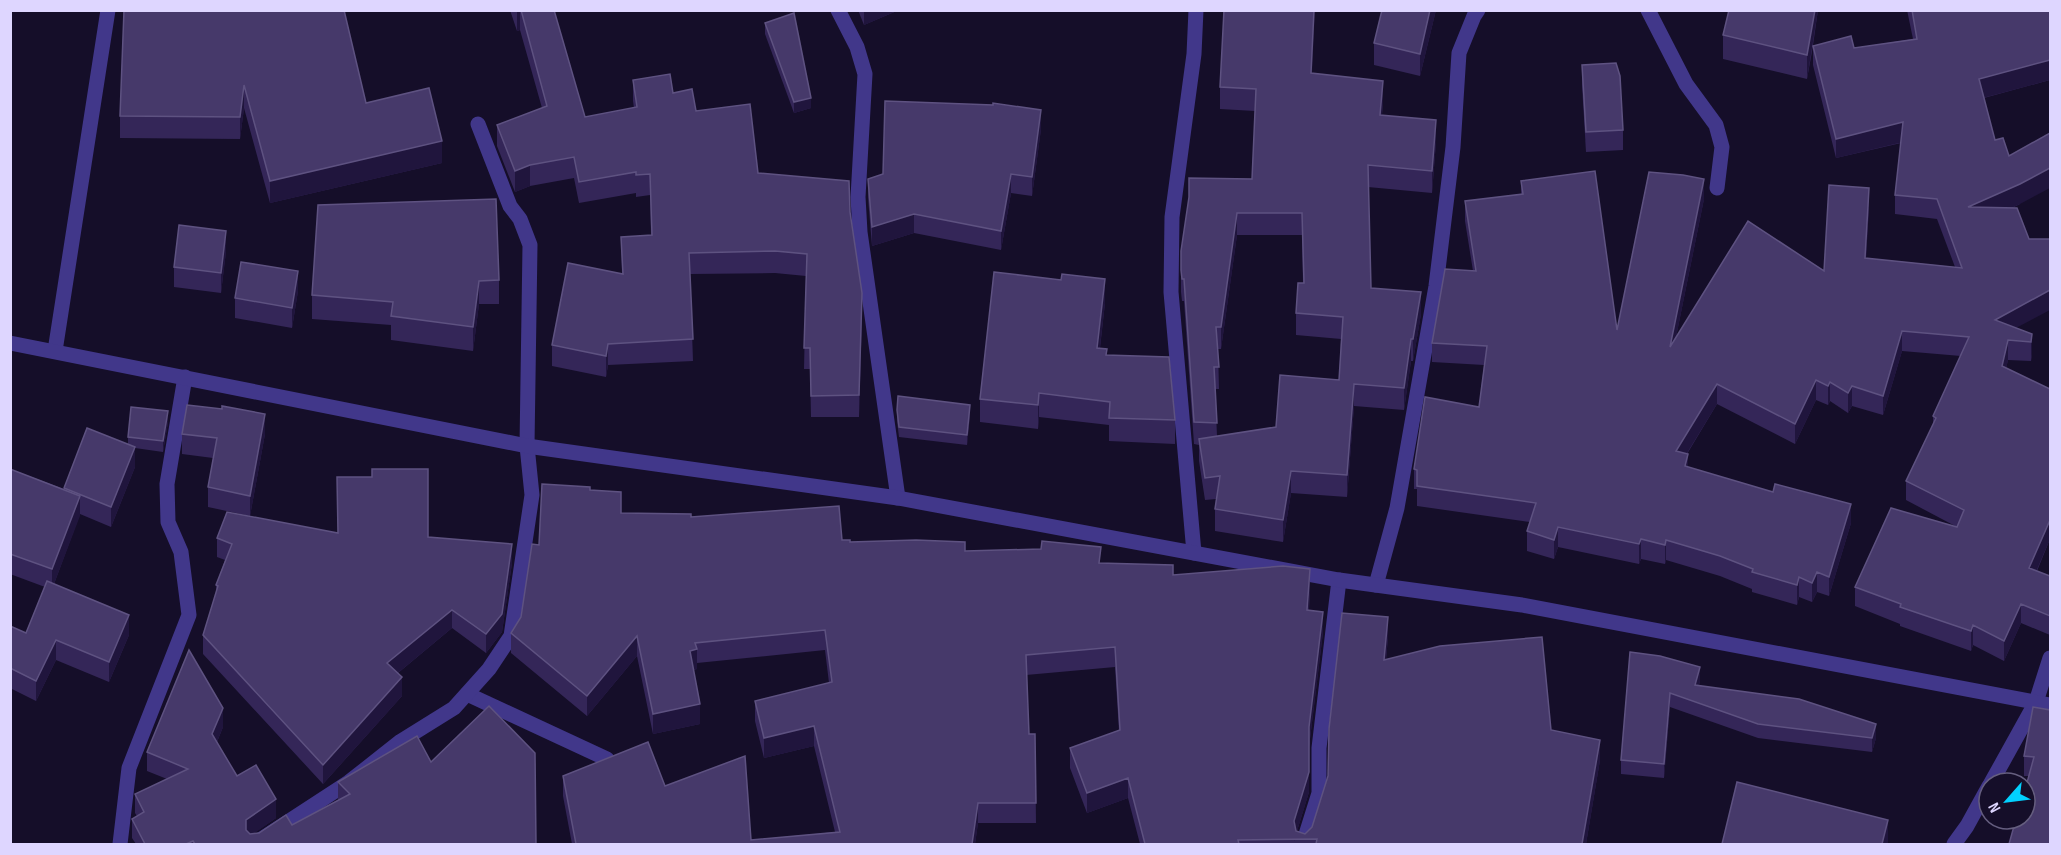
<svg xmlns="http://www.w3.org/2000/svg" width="2061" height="855" viewBox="0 0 2061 855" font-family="'Sofia Sans Condensed',sans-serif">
<rect width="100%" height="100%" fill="#150e29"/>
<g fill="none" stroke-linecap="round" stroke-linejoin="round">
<g stroke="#41378a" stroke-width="15">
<polyline points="838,10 857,47 865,74 858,197 860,232 898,498"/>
<polyline points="1648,10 1686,84 1716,125 1722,147 1717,188"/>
<polyline points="55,351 108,10"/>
<polyline points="1194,553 1171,292 1172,217 1194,54 1196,10"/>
<polyline points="1376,585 1397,508 1436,286 1453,147 1459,53 1474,16 1478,10"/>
<polyline points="467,694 607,759"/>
<polyline points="1991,783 2036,702 2050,658"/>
<polyline points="120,844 129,768 189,615 181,552 168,522 167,484 185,377"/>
<polyline points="254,844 349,782 401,741 454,708 489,669 511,636 532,495 527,446 530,245 520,219 510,206 478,124"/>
<polyline points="1303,844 1319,793 1319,748 1339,580"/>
<polyline points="1954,844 1967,826 1989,786"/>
</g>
<polyline stroke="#41378a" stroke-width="15" points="10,343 527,446 898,498 1339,580 1522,605 2050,705"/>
</g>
<g fill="#342658" fill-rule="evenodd">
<polygon points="124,10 366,103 442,163 270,203 244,108 240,139 120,138 120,116"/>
<polygon points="510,10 554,10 585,117 634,108 633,101 633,80 673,93 696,111 758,173 850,212 862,314 859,417 811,417 810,369 804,369 806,276 775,273 690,274 693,361 608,365 606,377 552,366 552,345 622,274 621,237 651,235 650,195 636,197 636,193 579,203 574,178 530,186 515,192 497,146 497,125 542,108 520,30 517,31"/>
<polygon points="858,10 899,10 864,25"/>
<polygon points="1382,10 1436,10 1420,76 1374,65 1374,43"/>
<polygon points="1818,10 1813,45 1854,48 1913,39 1907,10 2050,10 2050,81 2050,80 1984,98 1995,140 2020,204 2012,208 2016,328 2032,334 2032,354 2031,361 2008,360 2006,368 2050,389 2050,539 2037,571 2050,576 2050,635 2021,623 2004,661 1973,645 1971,651 1900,626 1900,624 1855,606 1855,587 1957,527 1906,500 1906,481 1933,425 1933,416 1961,356 1902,351 1883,415 1852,406 1848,413 1830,401 1828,405 1816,400 1795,444 1717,404 1687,454 1688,467 1851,523 1829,596 1817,592 1812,602 1799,597 1797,605 1752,592 1752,589 1720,576 1666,560 1665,564 1641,559 1639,564 1558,547 1554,559 1527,551 1527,531 1530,522 1417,506 1417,489 1414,489 1414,469 1479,407 1484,365 1432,362 1432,343 1473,271 1465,221 1465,201 1521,194 1521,181 1617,330 1704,199 1676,337 1824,271 1869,207 1866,258 1955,267 1937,219 1895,214 1895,195 1901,143 1836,158 1813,65 1813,46 1807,79 1723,59 1723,35"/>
<polygon points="765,23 811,108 794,113 765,34"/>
<polygon points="1582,65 1623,130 1623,150 1586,152 1582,85"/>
<path d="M1312,73L1383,103L1382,115L1436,142L1432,193L1368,187L1371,288L1421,314L1413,361H1411L1404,410L1354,406L1347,497L1291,493L1283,542L1215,531V509L1216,499L1205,500L1199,461V445L1194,444L1184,301H1182L1181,292V251L1252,179L1255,111L1220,109V87ZM1237,235H1302L1303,283L1296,313V335L1341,339L1339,380L1276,427L1217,436L1215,389H1219L1218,349H1221Z"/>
<polygon points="1041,129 1032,196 1011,193 1001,250 914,233 872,246 868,198 868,179"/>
<polygon points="318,205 499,280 499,304 479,304 473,351 391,340 391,325 312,319 312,295"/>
<polygon points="226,251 221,293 174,287 174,267"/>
<polygon points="298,291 292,328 235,318 235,298"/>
<polygon points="1105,303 1100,348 1175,420 1175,444 1109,441 1109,425 1039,417 1038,429 980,422 980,399"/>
<polygon points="897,410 970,415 967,445 899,437 897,421"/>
<polygon points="168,422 163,452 135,448 135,467 111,527 80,514 54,584 129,635 109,682 56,660 36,701 10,688 10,626 26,633 45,587 10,574 10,469 64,489 64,488 128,444 128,437"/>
<polygon points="182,434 265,434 250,516 208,507 208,487 213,458 182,454"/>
<polygon points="590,490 621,513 691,517 842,540 850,542 965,551 1101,563 1173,575 1310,589 1309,610 1323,632 1309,747 1309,792 1297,831 1305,834 1312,827 1388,637 1386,660 1551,730 1600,760 1586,844 1140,844 1128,798 1087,813 1070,768 1070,748 1119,731 1115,667 1026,675 1029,734 1035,734 1036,823 978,823 975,844 572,844 563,796 563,776 665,786 751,840 835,832 814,746 764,758 755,721 755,701 829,683 825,650 697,663 697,669 693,670 700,724 653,734 637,656 587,716 511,653 511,633 521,617 539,545"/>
<polygon points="337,533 428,537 512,563 502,632 486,653 452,628 398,673 402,696 323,784 203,654 203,635 216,594 216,585 225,560 217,557 217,538"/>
<polygon points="1630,652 1700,681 1699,685 1876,738 1872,752 1758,738 1670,707 1664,778 1621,774 1621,760"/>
<polygon points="2050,710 2029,776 2024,776 2024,756"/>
<polygon points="223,727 217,742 237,776 276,818 254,833 259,833 292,825 338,800 338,782 431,762 536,844 136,844 132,838 132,819 137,816 135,813 135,794 167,779 147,771 147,752"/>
</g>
<g fill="#20153d">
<polygon points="517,10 520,10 520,30 517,31"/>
<polygon points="864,10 899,10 864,25"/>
<polygon points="1314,10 1315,10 1311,95 1311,73"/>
<polygon points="1430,10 1436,10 1420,76 1420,54"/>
<polygon points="1815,10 1818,10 1807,79 1807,55"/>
<polygon points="2050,60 2050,80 1979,99 1979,79"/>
<polygon points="1383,81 1383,103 1380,137 1380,115"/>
<polygon points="244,85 244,108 240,139 240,117"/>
<polygon points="811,98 811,108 794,113 794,102"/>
<polygon points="1041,110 1041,129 1032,196 1032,177"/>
<polygon points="1436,120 1436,142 1432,193 1432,171"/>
<polygon points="1903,122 1903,142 1836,158 1836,139"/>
<polygon points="442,141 442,163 270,203 270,181"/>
<polygon points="530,165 530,186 515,192 515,171"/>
<polygon points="2050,168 2050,188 2020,204 1968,227 1968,207"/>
<polygon points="1011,174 1011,193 1001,250 1001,231"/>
<polygon points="1704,179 1704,199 1670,367 1670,347"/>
<polygon points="1869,188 1869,207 1865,278 1865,258"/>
<polygon points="1237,213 1237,235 1221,349 1221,327"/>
<polygon points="914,214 914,233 872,246 872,227"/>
<polygon points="226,231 226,251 221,293 221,273"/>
<polygon points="298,271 298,291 292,328 292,308"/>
<polygon points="1105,279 1105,303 1097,372 1097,348"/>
<polygon points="479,281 479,304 473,351 473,327"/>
<polygon points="2050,290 2050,310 1995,339 1995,320"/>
<polygon points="1421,292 1421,314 1413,361 1413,339"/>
<polygon points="862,293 862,314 859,417 859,395"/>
<polygon points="1902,331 1902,351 1883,415 1883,396"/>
<polygon points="2032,334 2032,354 2031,361 2031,342"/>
<polygon points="1411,339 1411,361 1404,410 1404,388"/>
<polygon points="2008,340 2008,360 2002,386 2002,366"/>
<polygon points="608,344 608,365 606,377 606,356"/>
<polygon points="1816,380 1816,400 1795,444 1795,424"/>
<polygon points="1830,382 1830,401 1828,405 1828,386"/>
<polygon points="1354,384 1354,406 1347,497 1347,475"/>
<polygon points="1717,384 1717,404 1676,471 1676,451"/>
<polygon points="1852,386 1852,406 1848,413 1848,393"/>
<polygon points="1039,393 1039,417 1038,429 1038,405"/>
<polygon points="970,405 970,415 967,445 967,435"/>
<polygon points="168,411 168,422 163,452 163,441"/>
<polygon points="265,414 265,434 250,516 250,496"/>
<polygon points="135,447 135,467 111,527 111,507"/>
<polygon points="1688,454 1688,474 1685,466"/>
<polygon points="1291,471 1291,493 1283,542 1283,520"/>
<polygon points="80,496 80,516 52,589 52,569"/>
<polygon points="1851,504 1851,523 1829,596 1829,577"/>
<polygon points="2050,520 2050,539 2029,588 2029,568"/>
<polygon points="1558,527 1558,547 1554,559 1554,540"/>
<polygon points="1641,539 1641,559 1639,564 1639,544"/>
<polygon points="1666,540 1666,560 1665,564 1665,545"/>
<polygon points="512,544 512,563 502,632 486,653 486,634"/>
<polygon points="1310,569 1310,589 1307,630 1307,610"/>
<polygon points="1817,572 1817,592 1812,602 1812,583"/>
<polygon points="1799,577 1799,597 1797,605 1797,585"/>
<polygon points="2021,604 2021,623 2004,661 2004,641"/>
<polygon points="452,610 452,628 387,682 387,663"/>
<polygon points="1323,612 1323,632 1309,747 1309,727"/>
<polygon points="129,615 129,635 109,682 109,662"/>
<polygon points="1388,617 1388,637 1384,680 1384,660"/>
<polygon points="1973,625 1973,645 1971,651 1971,631"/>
<polygon points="637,636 637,656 587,716 587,696"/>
<polygon points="56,640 56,660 36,701 36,681"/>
<polygon points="697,649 697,669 690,670 690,651"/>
<polygon points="1700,667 1700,681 1695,699 1695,685"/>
<polygon points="402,677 402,696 323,784 323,765"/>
<polygon points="1670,693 1670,707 1664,778 1664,764"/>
<polygon points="700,704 700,724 653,734 653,714"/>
<polygon points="223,708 223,727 212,754 212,734"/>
<polygon points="1876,724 1876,738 1872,752 1872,738"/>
<polygon points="814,726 814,746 764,758 764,738"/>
<polygon points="1600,740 1600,760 1586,844 1582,844"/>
<polygon points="1309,772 1309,792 1294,841 1294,821"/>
<polygon points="1128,778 1128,798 1087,813 1087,793"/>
<polygon points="276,799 276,818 246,839 246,820"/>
<polygon points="978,803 978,823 975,844 972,844"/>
<polygon points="1888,820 1888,844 1882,844"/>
</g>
<g fill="#46396a" stroke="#5e5281" stroke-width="1.5">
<polygon points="124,10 344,10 366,103 429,88 442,141 270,181 244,85 240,117 120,116"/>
<polygon points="521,10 554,10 585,117 637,107 633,80 670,74 673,93 692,89 696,111 750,104 758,173 849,181 850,212 862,293 859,395 811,396 810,348 804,348 807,254 775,251 689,253 693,339 608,344 606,356 552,345 568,263 623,274 621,237 652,235 650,174 636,175 636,172 579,182 574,157 530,165 515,171 497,125 547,106"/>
<polygon points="1224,10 1314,10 1311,73 1383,81 1380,115 1436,120 1432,171 1368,165 1371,288 1421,292 1413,339 1411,339 1404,388 1354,384 1347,475 1291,471 1283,520 1215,509 1220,476 1205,478 1199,439 1276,427 1280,375 1339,380 1343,317 1296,313 1298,283 1304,283 1302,213 1237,213 1221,327 1216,327 1219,367 1214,367 1217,423 1194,422 1184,279 1182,279 1181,270 1181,251 1189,197 1189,178 1252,179 1256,89 1220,87"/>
<polygon points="1382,10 1430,10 1420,54 1374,43"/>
<polygon points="1729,10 1815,10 1807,55 1723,35"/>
<polygon points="1912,10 2050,10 2050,61 2050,60 1979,79 1995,140 2003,138 2009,156 2050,133 2050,168 2020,184 1968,207 2017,208 2029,239 2050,239 2050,290 1995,320 2032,334 2031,342 2008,340 2002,366 2050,389 2050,520 2029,568 2050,576 2050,616 2021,604 2004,641 1973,625 1971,631 1900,607 1901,604 1855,587 1891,508 1957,527 1964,510 1906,481 1936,418 1933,416 1969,337 1902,331 1883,396 1852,386 1848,393 1830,382 1828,386 1816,380 1795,424 1717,384 1676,451 1688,454 1685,466 1773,492 1775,484 1851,504 1829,577 1817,572 1812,583 1799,577 1797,585 1752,572 1753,569 1720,556 1666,540 1665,545 1641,539 1639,544 1558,527 1554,540 1527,531 1536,503 1417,486 1417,470 1414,469 1425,397 1479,407 1487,346 1432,343 1445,269 1476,271 1465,201 1523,194 1521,181 1595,171 1617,330 1649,172 1683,175 1704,179 1670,347 1748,221 1824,271 1829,185 1869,188 1865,258 1962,268 1937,199 1895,195 1903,122 1836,139 1813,46 1851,36 1854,48 1917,39"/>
<polygon points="794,13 811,98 794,102 765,23"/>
<polygon points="1616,63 1620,76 1623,130 1586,132 1582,65"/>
<polygon points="885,101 993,105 993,103 1041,110 1032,177 1011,174 1001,231 914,214 872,227 868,179 883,174"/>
<polygon points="496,199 499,280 479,281 473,327 391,316 393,302 312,295 318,205"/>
<polygon points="179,225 226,231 221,273 174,267"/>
<polygon points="241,262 298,271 292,308 235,298"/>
<polygon points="994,272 1061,280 1062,274 1105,279 1097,348 1107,349 1106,355 1169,357 1175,420 1109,418 1110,402 1039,393 1038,405 980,399"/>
<polygon points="898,396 970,405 967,435 899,427 897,410"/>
<polygon points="187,405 222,409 222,406 265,414 250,496 208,487 217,438 182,434"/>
<polygon points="131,407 168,411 163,441 128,437"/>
<polygon points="87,428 135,447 111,507 64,488"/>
<polygon points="10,469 80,496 52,569 10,554"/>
<polygon points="372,469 428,469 428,537 512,544 502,614 486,634 452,610 387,663 402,677 323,765 203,635 218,586 216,585 232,544 217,538 227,512 338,533 337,477 372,477"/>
<polygon points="542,484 590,487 590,490 621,492 621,513 691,514 691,517 839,506 842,540 850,540 850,542 916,540 965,542 965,551 1041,549 1042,541 1101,547 1099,563 1173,565 1173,575 1283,566 1310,569 1307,610 1323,612 1309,727 1309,772 1294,821 1296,831 1305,834 1312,827 1328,776 1329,729 1342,613 1388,617 1384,660 1440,646 1542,637 1551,730 1600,740 1582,844 1316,844 1317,839 1238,840 1239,844 1145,844 1128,778 1087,793 1070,748 1120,730 1115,647 1026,655 1029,734 1035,734 1036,803 978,803 972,844 576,844 563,776 648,742 665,786 745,756 751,840 840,832 814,726 764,738 755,701 832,682 825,630 695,643 697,649 690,651 700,704 653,714 637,636 587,696 511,633 521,617 532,544 539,545"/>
<polygon points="47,581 129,615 109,662 56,640 36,681 10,668 10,626 26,633"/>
<polygon points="189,650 223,708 212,734 237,776 256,765 276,799 246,820 246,830 250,834 259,833 286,815 292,825 350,794 338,782 417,736 431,762 489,706 535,753 536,844 195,844 193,841 186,844 145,844 132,819 144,812 135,794 188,769 147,752"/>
<polygon points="1630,652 1660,656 1700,667 1695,685 1799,699 1876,724 1872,738 1758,724 1670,693 1664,764 1621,760"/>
<polygon points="2033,707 2050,710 2050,844 2009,844 2016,819 2025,819 2025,790 2034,757 2024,756"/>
<polygon points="1737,782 1888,820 1882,844 1722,844"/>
</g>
<rect width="2061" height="855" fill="none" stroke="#ded6ff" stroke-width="24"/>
<g transform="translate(2007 801) rotate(242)"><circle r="28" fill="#150e29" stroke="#655e7f" stroke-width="1.5"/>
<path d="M0-4.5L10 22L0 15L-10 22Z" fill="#02d1ff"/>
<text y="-9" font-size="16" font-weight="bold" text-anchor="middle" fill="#ded6ff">N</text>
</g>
</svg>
